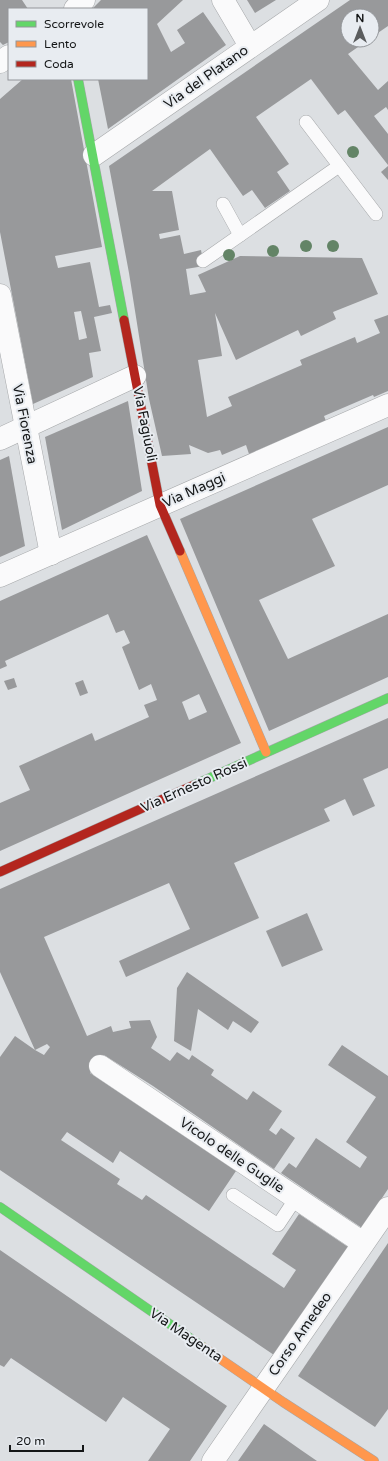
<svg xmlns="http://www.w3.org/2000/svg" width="388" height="1461" viewBox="0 0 388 1461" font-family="'Varela Round',sans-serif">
<rect width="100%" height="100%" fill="#dcdfe2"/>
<g fill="#98999b" fill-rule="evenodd">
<polygon points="0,0 22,0 28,9 9,9 9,42 3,45 0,42"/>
<polygon points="101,0 183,0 157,24 171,52 185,43 177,30 203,12 226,45 108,129 98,79 147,79 147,9 92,9"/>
<polygon points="247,0 276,0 255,13"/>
<polygon points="350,0 388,0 388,26 372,37 372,16 348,16 348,40 368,40 348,54 378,90 388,81 388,110 386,107 374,116 388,134 388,165 345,110 338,115 311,79 256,117 289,164 277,172 290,191 265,208 252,190 243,196 210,149 152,191 172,191 179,230 159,234 160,239 180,235 184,254 201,250 204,266 186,269 190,295 206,292 198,275 240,256 362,258 378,294 333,312 336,319 301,336 298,330 236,360 215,313 222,356 198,360 207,417 232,406 228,397 302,365 300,360 355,337 357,343 380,333 374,320 388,315 388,391 374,397 373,395 324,416 326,421 249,454 246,445 222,455 220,450 208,453 189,445 191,454 162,456 149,399 129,273 109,166"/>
<path d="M23,79H71L102,247L55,256L58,268L90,262L99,307L110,305L112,313L94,317L101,351L89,353L93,377L33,404L0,232V99ZM81,311L87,338L79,340L74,312Z"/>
<polygon points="388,166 388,180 381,172"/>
<polygon points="128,401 142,491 62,530 45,437"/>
<polygon points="388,427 388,485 312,519 335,566 259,600 288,659 388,614 388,677 269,731 180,519"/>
<polygon points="9,456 25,546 0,557 0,460"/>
<path d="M147,535L241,743L0,851V803L30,790L19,766L92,733L95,741L149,717L144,705L157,700L151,684L139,690L122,647L130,643L124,630L116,633L108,614L5,661L7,666L0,669V601ZM199,694L207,712L189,720L182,702Z"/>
<polygon points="14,678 17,687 8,690 4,681"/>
<polygon points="83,680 88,693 80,696 75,683"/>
<path d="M388,718V768L363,779L375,806L353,816L345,799L324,809L330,821L234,863L259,918L126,977L119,961L190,929L169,883L44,937L87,1036L111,1026L113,1032L131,1028L129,1021L150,1020L157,1037L151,1048L170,1061L177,1052L189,1060L192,1055L214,1070L211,1075L247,1100L253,1091L282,1111L269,1130L276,1135L281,1128L295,1138L274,1169L153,1086L104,1055L90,1073L236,1171L209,1211L120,1151L113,1163L67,1132L61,1140L120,1179L117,1184L142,1200L146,1195L284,1288L296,1270L272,1254L299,1214L348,1247L274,1355L0,1170V1057L15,1036L35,1050L0,972V889ZM47,1044L50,1047L44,1055L35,1050Z"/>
<polygon points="307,913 323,950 282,967 266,931"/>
<polygon points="187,972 259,1022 251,1033 233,1021 228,1030 198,1009 191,1051 174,1041 177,988"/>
<polygon points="342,1045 388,1076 388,1189 362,1228 281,1173 289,1163 296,1168 316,1138 360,1168 367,1157 346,1142 376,1097 328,1065"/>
<polygon points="388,1243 388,1409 375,1427 298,1376"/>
<polygon points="0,1250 227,1406 190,1461 148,1461 170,1429 123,1397 106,1422 11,1358 4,1367 0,1365"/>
<polygon points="264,1424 301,1450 317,1461 238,1461"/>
</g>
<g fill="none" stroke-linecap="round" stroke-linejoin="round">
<g stroke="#a5a7a9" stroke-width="14">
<g id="lane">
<polyline points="306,122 376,214"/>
<polyline points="223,204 240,235"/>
<polyline points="203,261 339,166"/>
<polyline points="233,1195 278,1225 296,1198"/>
</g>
</g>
<g stroke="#a5a7a9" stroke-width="23">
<g id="street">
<polyline points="223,0 250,46"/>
<polyline points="75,9 84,0"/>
<polyline points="0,62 9,56"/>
<polyline points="94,155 318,0"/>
<polyline points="0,295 51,554"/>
<polyline points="0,439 135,376"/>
<polyline points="0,576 388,405"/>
<polyline points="100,1066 363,1243"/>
<polyline points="213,1461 388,1208"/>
</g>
</g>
<g stroke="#a5a7a9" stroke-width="10">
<g id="fast">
<polyline points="78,79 124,320"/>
<polyline points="194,785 388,698"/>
<polyline points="0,1207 203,1347"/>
</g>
</g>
<g stroke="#a5a7a9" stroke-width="10">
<g id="slow">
<polyline points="180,551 266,752"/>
<polyline points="203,1347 283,1402 374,1461"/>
</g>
</g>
<g stroke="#a5a7a9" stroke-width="10">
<g id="jam">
<polyline points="124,320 160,505 180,551"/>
<polyline points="0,872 194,785"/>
</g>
</g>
<use href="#lane" stroke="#fafafb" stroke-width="13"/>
<use href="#street" stroke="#fafafb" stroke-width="22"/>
<use href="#fast" stroke="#63d668" stroke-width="9"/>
<use href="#slow" stroke="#ff974d" stroke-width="9"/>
<use href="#jam" stroke="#b3261e" stroke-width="9"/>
</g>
<g fill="#638466">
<circle cx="353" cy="152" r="6"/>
<circle cx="306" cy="246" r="6"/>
<circle cx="333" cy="246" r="6"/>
<circle cx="273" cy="251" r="6"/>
<circle cx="229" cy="255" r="6"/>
</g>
<g text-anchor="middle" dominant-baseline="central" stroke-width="4" stroke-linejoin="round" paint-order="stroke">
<g font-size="14" fill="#141617" stroke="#e8ecf1">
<text transform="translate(206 77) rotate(-35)">Via del Platano</text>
<text transform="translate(25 424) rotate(79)">Via Fiorenza</text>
<text transform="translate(145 424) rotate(79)">Via Fagiuoli</text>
<text transform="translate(194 490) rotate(-24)">Via Maggi</text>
<text transform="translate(194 785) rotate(-24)">Via Ernesto Rossi</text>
<text transform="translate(232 1155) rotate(34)">Vicolo delle Guglie</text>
<text transform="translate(300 1334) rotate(-55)">Corso Amedeo</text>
<text transform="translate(186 1335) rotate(34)">Via Magenta</text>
</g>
</g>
<rect x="8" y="8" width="140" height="72" fill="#e8ecf1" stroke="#93969a"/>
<rect x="16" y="21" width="20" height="6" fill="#63d668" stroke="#93969a"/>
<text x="44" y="28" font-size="12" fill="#141617">Scorrevole</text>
<rect x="16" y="41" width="20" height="6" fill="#ff974d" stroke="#93969a"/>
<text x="44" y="48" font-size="12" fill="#141617">Lento</text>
<rect x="16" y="61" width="20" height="6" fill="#b3261e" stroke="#93969a"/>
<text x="44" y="68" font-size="12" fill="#141617">Coda</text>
<g transform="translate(360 28)"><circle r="19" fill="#e8ecf1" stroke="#93969a"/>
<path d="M0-3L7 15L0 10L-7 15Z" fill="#5a5c5e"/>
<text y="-6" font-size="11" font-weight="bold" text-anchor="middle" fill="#141617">N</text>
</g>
<path d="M10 1445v6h73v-6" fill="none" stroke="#141617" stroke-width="2"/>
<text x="16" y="1445" font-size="12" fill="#141617" stroke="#e8ecf1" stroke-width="3" paint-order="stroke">20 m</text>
</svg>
